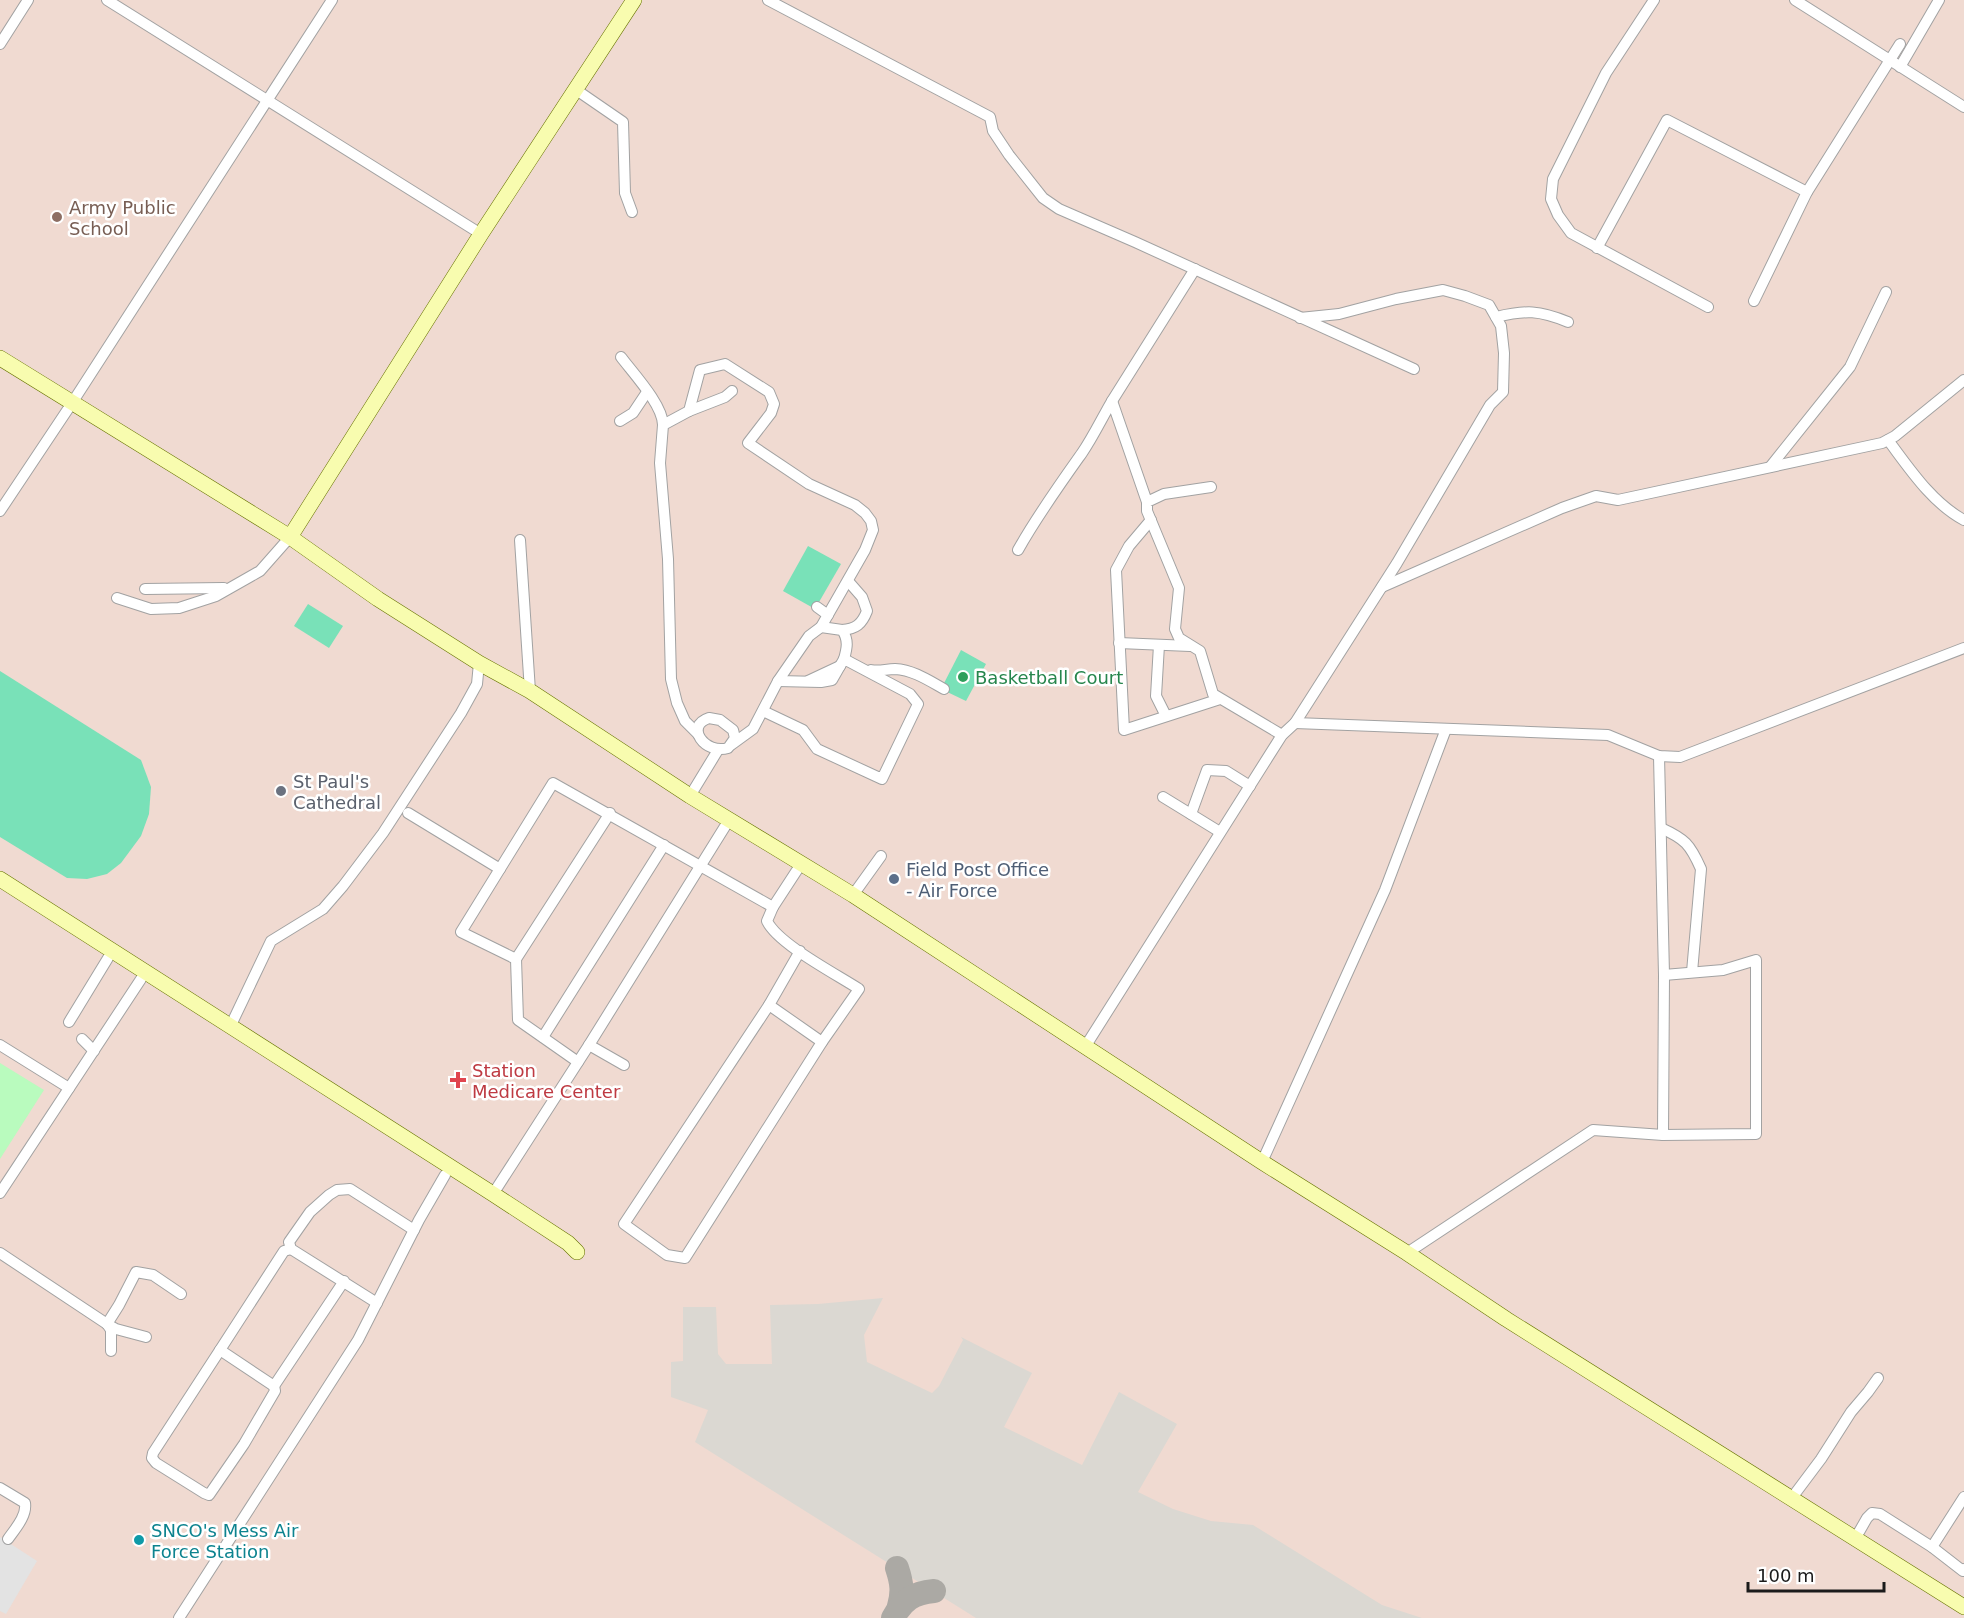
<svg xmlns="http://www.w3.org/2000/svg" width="1964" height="1618" viewBox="0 0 1964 1618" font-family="'DejaVu Sans',sans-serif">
<rect width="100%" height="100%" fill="#ede9e0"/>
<rect fill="#f0dad1" x="0" y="0" width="1964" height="1618"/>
<polygon fill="#dbd8d2" points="883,1298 864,1335 867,1362 932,1393 939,1386 963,1340 961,1337 1032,1373 1004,1427 1082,1465 1119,1392 1177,1424 1138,1492 1173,1509 1211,1521 1253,1525 1382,1605 1422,1618 976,1618 695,1442 708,1410 671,1397 671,1362 683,1361 683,1307 716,1307 718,1354 726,1364 772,1364 770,1305 818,1304"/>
<polygon fill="#b9fbbe" points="0,1063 44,1090 0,1159"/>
<g fill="#79e1b8">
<polygon points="808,546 841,564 815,609 783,591"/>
<polygon points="308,604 343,626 329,648 294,626"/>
<polygon points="961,650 986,664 966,701 941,689"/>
<polygon points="0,671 141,760 151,787 149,814 141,836 121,863 107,874 87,879 67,878 0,837"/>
</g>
<polygon fill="#e3e3e3" points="0,1537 37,1561 6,1614 0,1611"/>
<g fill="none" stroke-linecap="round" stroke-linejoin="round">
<g stroke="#aba9a4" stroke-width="24">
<path d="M897,1568C902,1583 903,1592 899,1606"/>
<path d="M893,1618C903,1600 913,1593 934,1591"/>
</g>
<g stroke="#a2a2a2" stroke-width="12">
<g id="street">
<polyline points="107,0 481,234"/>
<polyline points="768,0 990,117 993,131 1009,155 1043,198 1059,209 1135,242 1414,369"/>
<polyline points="1654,0 1606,73 1553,179 1551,199 1558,215 1571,233 1708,307"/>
<polyline points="1795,0 1964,107"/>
<polyline points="0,44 28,0"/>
<polyline points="1900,67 1939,0"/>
<polyline points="575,89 623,122 625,193 632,212"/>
<polyline points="1597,248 1667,120 1807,192"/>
<polyline points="1754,301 1807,192 1900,44"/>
<path d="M1496,317C1526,310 1539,310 1568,322"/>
<path d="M621,357C633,373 663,405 663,425"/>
<polyline points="1112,401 1195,269"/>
<polyline points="689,411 725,397 732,391"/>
<polyline points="620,421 633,413 647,392"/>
<path d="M1888,440C1909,468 1932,503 1964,520"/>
<polyline points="1770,467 1850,367 1886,292"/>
<polyline points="1211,487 1164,494 1147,502 1147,511 1179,588 1175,629 1179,638 1200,651 1213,694 1282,735"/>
<polyline points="0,511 72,403 332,0"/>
<polyline points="1151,520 1129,546 1116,570 1124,730 1220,699"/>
<polyline points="520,540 530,691"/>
<path d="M1018,550C1037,516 1060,484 1082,453C1093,437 1102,418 1112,401L1147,502"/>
<polyline points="1382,587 1562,508 1596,496 1618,500 1882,443 1895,436 1964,380"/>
<polyline points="145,589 224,588"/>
<polyline points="117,598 151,609 179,608 216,596 260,571 290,537"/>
<polyline points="817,607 828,615"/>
<path d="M821,627L842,630C849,640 847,648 844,659"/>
<path d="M842,630C856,629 862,624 867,611L862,597L848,581"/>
<polyline points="1119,643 1190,646"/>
<polyline points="1159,645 1156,696 1166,716"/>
<path d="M871,670C879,672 886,669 895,669C913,670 928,680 944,689"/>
<polyline points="808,681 840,666"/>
<polyline points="763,711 803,730 817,749 882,779 918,704 910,694 844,659 832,680 821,682 778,681"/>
<path d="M709,718L720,720L733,730L735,738L728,748C705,755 684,726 709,718Z"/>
<polyline points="1295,723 1608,735 1659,756 1680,757 1964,648"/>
<polyline points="698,734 685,721 677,703 671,679 668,559 660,463 663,425 689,411 700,370 725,364 769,392 774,404 771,413 748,443 809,484 855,505 865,513 871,521 873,530 865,550 821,627 809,636 778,681 753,729 731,745"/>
<polyline points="1659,756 1664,975 1663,1135"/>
<polyline points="690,796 718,750"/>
<polyline points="1163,797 1220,832"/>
<polyline points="408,813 500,869"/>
<polyline points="1191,814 1207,770 1226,771 1250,786"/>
<path d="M1661,828C1685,839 1690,844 1701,869L1692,972"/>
<polyline points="853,895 881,856"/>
<path d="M800,951L769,1005L624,1224L667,1255L685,1258L822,1042L859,989C836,974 778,944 767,921L773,907L801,864"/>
<polyline points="516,959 610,813"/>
<polyline points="769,1005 822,1042"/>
<polyline points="69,1022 108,958"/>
<polyline points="231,1025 271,941 323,909 343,886 383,833 461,713 477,684 479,663"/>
<polyline points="543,1037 664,845"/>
<polyline points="82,1039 94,1051"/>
<polyline points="0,1045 69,1088"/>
<polyline points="589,1045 624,1065"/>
<polyline points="1085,1047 1282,735 1295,723 1397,563 1490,405 1503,392 1504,353 1501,326 1489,305 1465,296 1443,290 1396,299 1339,314 1300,318"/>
<polyline points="578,1062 518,1020 516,959 461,932 553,783 773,907"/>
<polyline points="1262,1162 1385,890 1446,729"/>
<polyline points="0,1193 141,979"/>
<polyline points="493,1194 589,1045 729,820"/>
<polyline points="291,1249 284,1251 220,1350 274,1386 344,1281"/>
<polyline points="0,1253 107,1324 119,1305 136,1272 153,1275 181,1294"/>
<polyline points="1407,1253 1593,1130 1663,1135 1756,1134 1756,960 1723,970 1664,975"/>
<polyline points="377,1303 291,1249 289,1242 310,1212 329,1195 337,1190 350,1189 414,1230"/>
<polyline points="107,1324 116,1329 146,1337"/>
<polyline points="107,1324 111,1330 111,1351"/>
<polyline points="220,1350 153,1453 152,1458 156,1463 204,1493 209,1495 244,1444 275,1391 274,1386"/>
<path d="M0,1488L25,1503C27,1516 15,1529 8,1539"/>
<polyline points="1791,1499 1821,1459 1851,1412 1868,1392 1878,1378"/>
<polyline points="1855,1539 1867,1518 1872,1513 1880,1514 1932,1547 1963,1571 1964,1569"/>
<polyline points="1932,1547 1964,1497"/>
<polyline points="179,1618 358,1340 419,1220 445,1175"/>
</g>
</g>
<g stroke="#677301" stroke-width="16">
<g id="secondary">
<polyline points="0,358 290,537 378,599 479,663 530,691 690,796 853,895 1262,1162 1407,1253 1506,1319 1964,1607"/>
<polyline points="290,537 481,234 634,0"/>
<polyline points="0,879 493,1194 568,1243 577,1252"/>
</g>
</g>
<use href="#street" stroke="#fff" stroke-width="10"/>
<use href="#secondary" stroke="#f8fcaf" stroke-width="15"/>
</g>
<circle fill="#8d6e63" stroke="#fff" stroke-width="2" cx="57" cy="217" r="6"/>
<circle fill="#2e9e5b" stroke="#fff" stroke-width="2" cx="963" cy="677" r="6"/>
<circle fill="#6b7280" stroke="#fff" stroke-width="2" cx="281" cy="791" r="6"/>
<circle fill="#5c6f8a" stroke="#fff" stroke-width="2" cx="894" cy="879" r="6"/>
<path fill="#e0444e" stroke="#fff" stroke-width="2" d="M455 1071h6v6h6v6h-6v6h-6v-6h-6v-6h6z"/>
<circle fill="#0f9aa8" stroke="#fff" stroke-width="2" cx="139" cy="1540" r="6"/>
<g text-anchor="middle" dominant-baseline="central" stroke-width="5" stroke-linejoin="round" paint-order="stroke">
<g font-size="18" fill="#785e54" stroke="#fff" text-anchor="start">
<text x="69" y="207">Army Public<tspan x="69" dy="21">School</tspan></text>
</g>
<g font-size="18" fill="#27864d" stroke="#fff" text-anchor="start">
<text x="975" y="677">Basketball Court</text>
</g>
<g font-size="18" fill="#5b616d" stroke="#fff" text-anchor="start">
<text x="293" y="781">St Paul's<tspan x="293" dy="21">Cathedral</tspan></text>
</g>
<g font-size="18" fill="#4e5e75" stroke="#fff" text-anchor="start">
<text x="906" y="869">Field Post Office<tspan x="906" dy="21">- Air Force</tspan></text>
</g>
<g font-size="18" fill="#be3a42" stroke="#fff" text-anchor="start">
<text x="472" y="1070">Station<tspan x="472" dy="21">Medicare Center</tspan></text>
</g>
<g font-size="18" fill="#0d838f" stroke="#fff" text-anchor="start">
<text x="151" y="1530">SNCO's Mess Air<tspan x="151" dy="21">Force Station</tspan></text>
</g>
</g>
<path d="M1748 1582v9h136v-9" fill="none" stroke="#1b1b1b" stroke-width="3"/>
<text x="1757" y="1582" font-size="18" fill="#1b1b1b" stroke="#ffffff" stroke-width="4.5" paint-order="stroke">100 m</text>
</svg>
